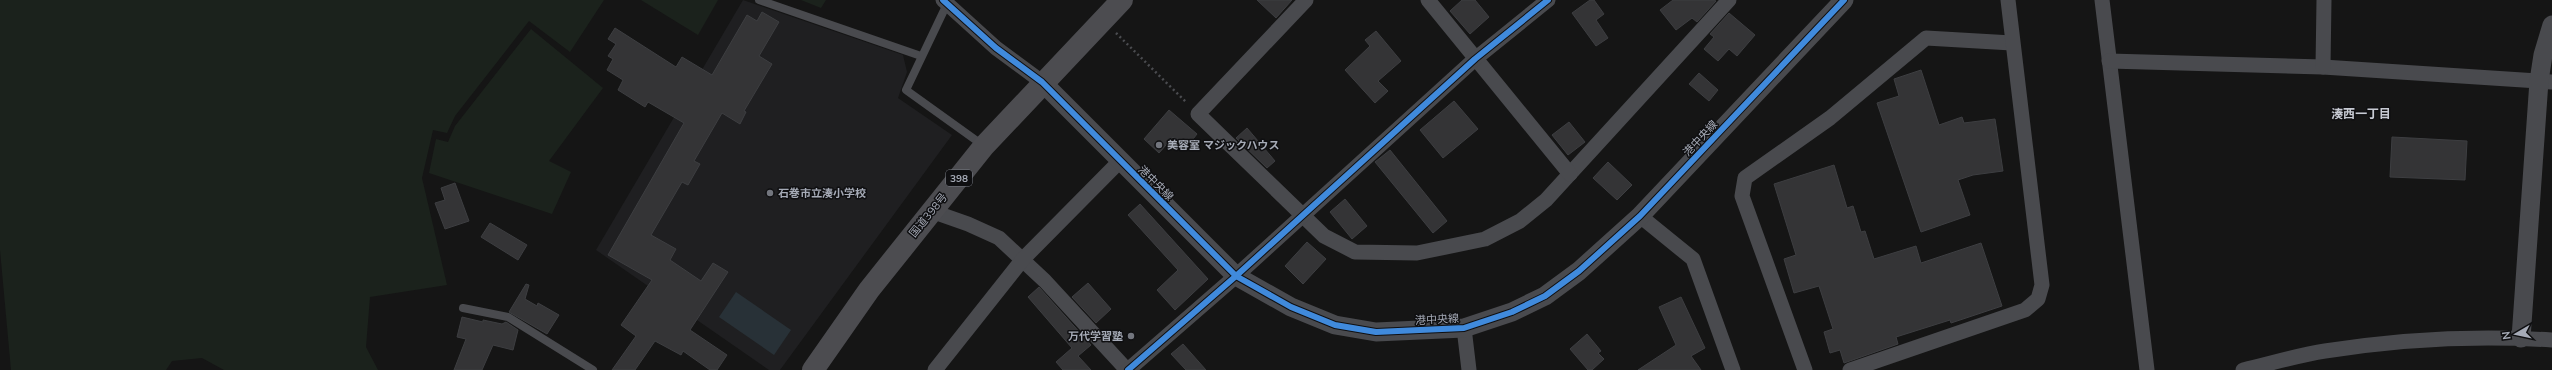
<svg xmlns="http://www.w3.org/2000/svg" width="2552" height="370" viewBox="0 0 2552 370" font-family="Mulish,'Noto Sans JP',sans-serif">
<rect width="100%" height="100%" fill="#151515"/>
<polygon fill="#1f1f21" points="743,0 903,55 907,72 898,98 952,135 780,370 769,370 596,250"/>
<g fill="#1b221c">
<polygon points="0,0 604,0 570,52 529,21 455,116 447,133 433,130 422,178 447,285 370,297 366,347 378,370 224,370 202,358 172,361 166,370 11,370 0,250"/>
<polygon points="641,0 718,0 698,35"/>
<polygon points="801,0 826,0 821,8"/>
<polygon points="531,29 603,88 549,161 571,172 552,214 429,173 436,139 448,142 455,126"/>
</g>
<polygon fill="#283137" points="736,292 791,330 774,355 719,317"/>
<g fill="#343436" stroke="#3d3e41">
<polygon points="1257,0 1292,0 1276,18"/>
<polygon points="1462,0 1475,0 1489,17 1470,34 1450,11"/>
<polygon points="1590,0 1594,0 1604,14 1596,20 1608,38 1596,46 1572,13"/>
<polygon points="1673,0 1714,0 1716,1 1697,22 1692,18 1676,30 1660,10"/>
<polygon points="762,12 779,22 759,56 772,64 744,111 746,112 740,124 722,113 694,161 700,164 688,185 682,182 651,235 676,249 670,260 701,281 713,263 728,272 690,330 727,355 717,370 710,370 683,351 681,355 655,341 635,370 612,370 636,336 621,325 652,280 608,255 684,123 648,102 645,107 618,90 623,80 607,70 613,59 608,56 616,44 608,39 615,28 676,67 682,57 712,75 747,15 757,21"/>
<polygon points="1729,13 1755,35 1737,56 1729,49 1718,61 1704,49 1714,37 1710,34"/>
<polygon points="1376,31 1401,61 1378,81 1388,91 1375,103 1345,70 1370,46 1365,40"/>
<polygon points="1921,70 1939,125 1962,117 1964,123 1995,119 2003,171 1973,175 1958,180 1970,215 1921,232 1877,103 1899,96 1894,79"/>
<polygon points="1699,73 1718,90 1709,101 1689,84"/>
<polygon points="1454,101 1478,129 1443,158 1420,130"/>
<polygon points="1169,110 1197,134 1186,148 1173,137 1159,153 1144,139"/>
<polygon points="1569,122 1585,142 1568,155 1552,135"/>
<polygon points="1247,128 1275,161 1267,168 1236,138"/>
<polygon points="2392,137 2467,141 2465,180 2390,177"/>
<polygon points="1390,150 1447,221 1433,233 1375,162"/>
<polygon points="1608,162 1632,185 1617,200 1593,178"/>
<polygon points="1834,165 1847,208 1853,206 1861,232 1865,231 1874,259 1916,246 1921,263 1981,243 2002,306 1951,323 1950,320 1896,337 1898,344 1844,363 1840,350 1830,353 1824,332 1833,329 1819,286 1794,293 1784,259 1796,255 1774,184"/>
<polygon points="455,183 469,221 445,229 435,203 445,200 441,188"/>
<polygon points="1345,199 1367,226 1352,239 1330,212"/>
<polygon points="1140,204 1208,279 1175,310 1157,290 1178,270 1128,215"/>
<polygon points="490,223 527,245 518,260 481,237"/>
<polygon points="1307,242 1326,259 1303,284 1285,266"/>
<polygon points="1088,283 1111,309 1096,323 1072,297"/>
<polygon points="526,284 529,285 525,299 537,306 538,303 559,315 547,334 509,312"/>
<polygon points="1039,287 1091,345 1078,356 1091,370 1063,370 1056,362 1072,348 1028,297"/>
<polygon points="1681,297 1705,348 1691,356 1701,370 1638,370 1676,345 1659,307"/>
<polygon points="462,317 483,322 483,320 502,324 506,322 518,330 513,350 493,345 482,370 454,370 466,339 457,337"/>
<polygon points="1587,334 1601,351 1598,353 1604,359 1592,370 1588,370 1570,349"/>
<polygon points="1183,344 1206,370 1186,370 1171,354"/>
</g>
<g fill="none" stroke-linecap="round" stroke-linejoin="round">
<polyline stroke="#4b4c50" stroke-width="2.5" stroke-dasharray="2 3" stroke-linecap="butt" points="1116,33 1186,102"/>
<g stroke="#494a4e" stroke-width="8">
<polyline points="759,0 921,56"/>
<polyline points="947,4 906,90 984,146"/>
<polyline points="463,308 508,317 593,370"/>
</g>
<g stroke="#494a4e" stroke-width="15">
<polyline points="943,0 996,48 1042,82"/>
<polyline points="1306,0 1198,114 1324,236 1355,252 1417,253 1485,239 1520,221 1546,200 1729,0"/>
<polyline points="1428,0 1570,174"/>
<polyline points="2102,0 2147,370"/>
<polyline points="2109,61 2323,67 2552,82"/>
<polyline points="2323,67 2324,0"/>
<polyline points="931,211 968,224 999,238 1045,281 1127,370"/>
<polyline points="1640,216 1693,259 1733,370"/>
<polyline points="1464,328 1469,370"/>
<polyline points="935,370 1023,259 1120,161"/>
<polyline points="1128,370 1236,276 1475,59 1548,0"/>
<polyline points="1805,370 1742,196 1745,178 1830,118 1926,38 2012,43"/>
<polyline points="1850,370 2025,310 2038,299 2042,285 2008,0"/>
<path d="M2243,370C2270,364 2298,355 2325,351C2401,339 2476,335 2552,340"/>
</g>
<g stroke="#494a4e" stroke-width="19">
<polyline points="1042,82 1236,276 1291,307 1335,325 1376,332 1464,328 1512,312 1545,296 1579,271 1640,216 1844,0"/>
<polyline points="2521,338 2539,81 2543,55 2552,25"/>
</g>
<polyline stroke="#4c4c50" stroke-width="22" points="813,370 869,290 984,146 1122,0"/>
<g stroke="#0f0f11" stroke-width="8">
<g id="cycleway">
<polyline points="943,0 996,48 1042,82 1236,276 1291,307 1335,325 1376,332 1464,328 1512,312 1545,296 1579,271 1640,216 1844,0"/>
<polyline points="1128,370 1236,276 1475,59 1548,0"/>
</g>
</g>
<use href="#cycleway" stroke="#408adc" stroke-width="6"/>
</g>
<g fill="#73767e" stroke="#0f0f11" stroke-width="1.5">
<circle cx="1159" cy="145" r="4"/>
<circle cx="770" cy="193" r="4"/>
<circle cx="1131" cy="336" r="4"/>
</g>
<g text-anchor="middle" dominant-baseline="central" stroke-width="3" stroke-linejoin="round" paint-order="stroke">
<rect fill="#0f0f11" stroke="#797c85" stroke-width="1" x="946" y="170" width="26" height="16" rx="3"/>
<g font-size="10" font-weight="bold" fill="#a6abb7">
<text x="959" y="178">398</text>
</g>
<g font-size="11" fill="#a6abb7" stroke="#0f0f11">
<text transform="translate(1700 138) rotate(-47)">港中央線</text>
<text transform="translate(1156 183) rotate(45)">港中央線</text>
<text transform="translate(928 215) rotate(-51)">国道398号</text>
<text transform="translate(1437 319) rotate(-3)">港中央線</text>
</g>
<g font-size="11" font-weight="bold" fill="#a6abb7" stroke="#0f0f11" text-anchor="start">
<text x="1167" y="145">美容室 マジックハウス</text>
<text x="778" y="193">石巻市立湊小学校</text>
<text x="1123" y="336" text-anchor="end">万代学習塾</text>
</g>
<g font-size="12" font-weight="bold" fill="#c7cad3" stroke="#0f0f11">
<text x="2361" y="113">湊西一丁目</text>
</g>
</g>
<g transform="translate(2516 334) rotate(261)" stroke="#0f0f11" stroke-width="3" paint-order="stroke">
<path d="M0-3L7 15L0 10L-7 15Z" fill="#a6abb7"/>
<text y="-6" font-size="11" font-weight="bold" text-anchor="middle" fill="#a6abb7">N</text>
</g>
</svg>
